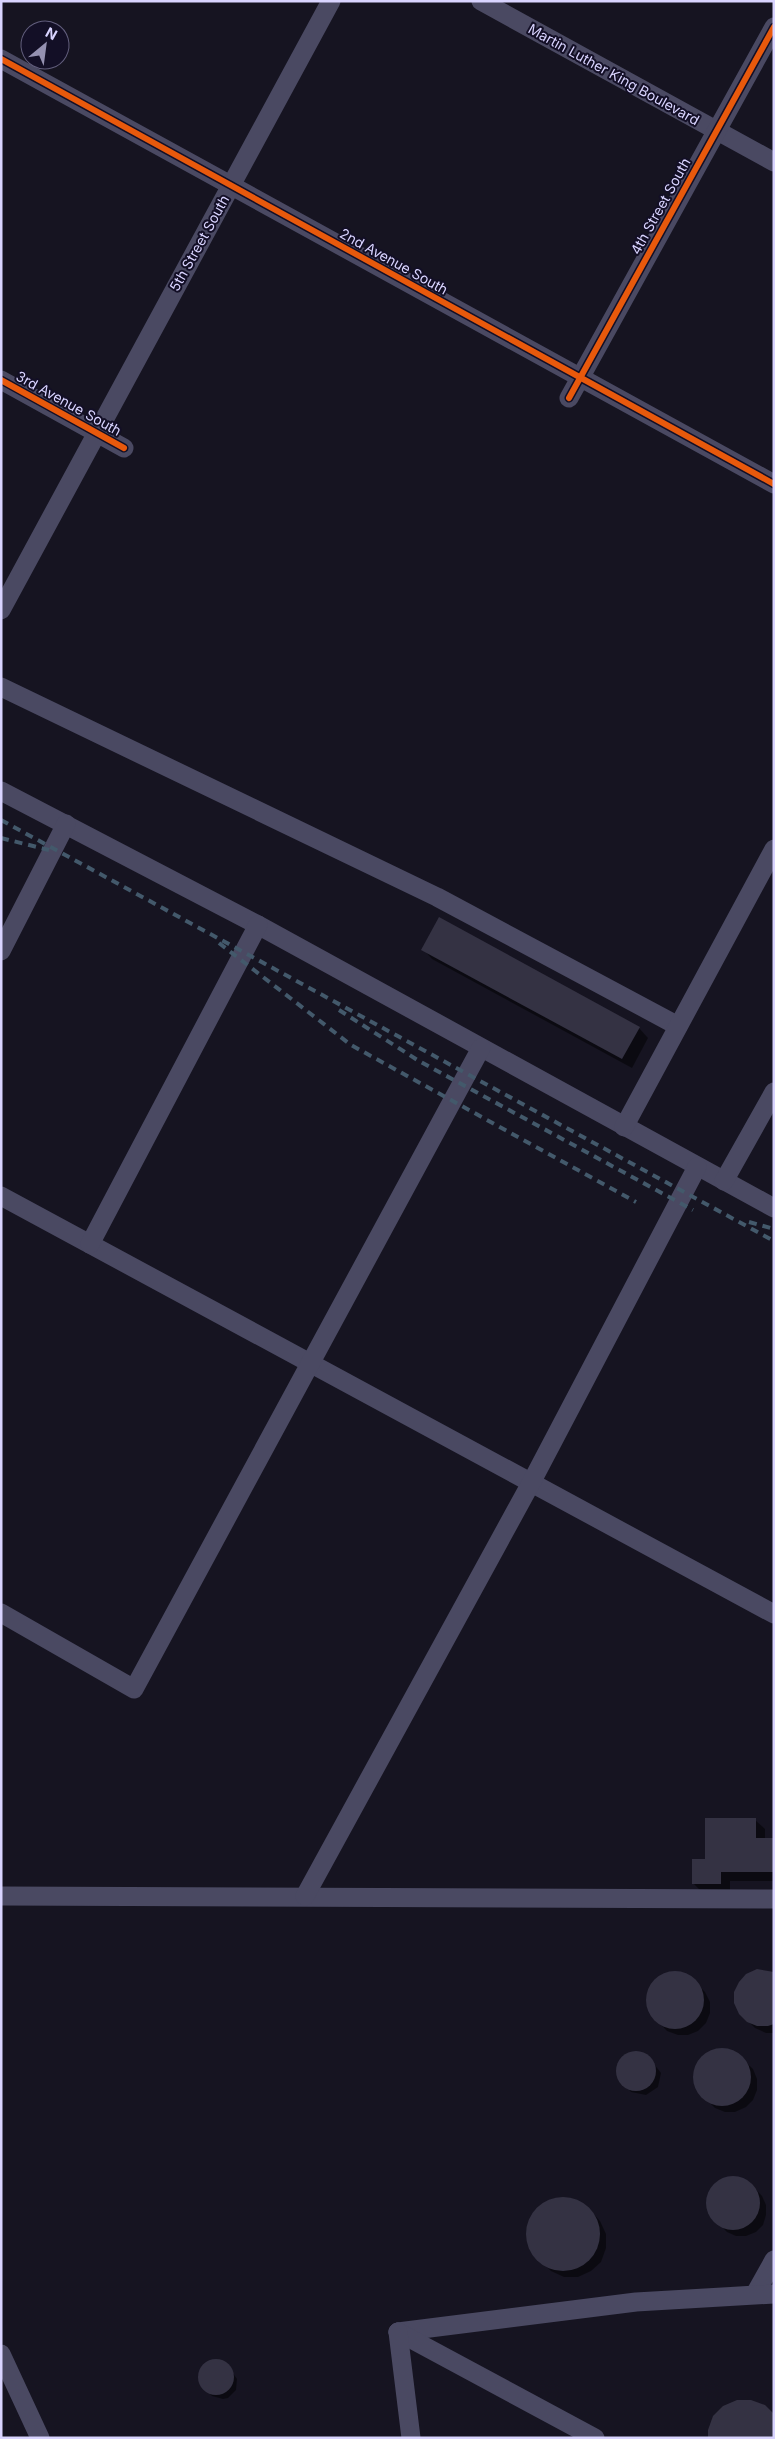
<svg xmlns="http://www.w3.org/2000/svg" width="775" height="2439" viewBox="0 0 775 2439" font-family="Inter,sans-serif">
<rect width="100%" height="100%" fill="#161421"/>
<g fill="#0007">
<polygon points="423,949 639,1028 648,1038 632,1068 432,959"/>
<polygon points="755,1820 765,1829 765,1840 774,1840 774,1881 730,1881 730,1893 703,1893 693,1883 706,1860"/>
<polygon points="757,1971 774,1973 774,2033 766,2033 755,2028 740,2013"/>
<polygon points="669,1973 680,1973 690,1977 705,1992 710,2002 710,2013 706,2023 698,2031 688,2035 678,2035 667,2031 652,2015 648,2005 647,1995 652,1984 659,1977"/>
<polygon points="716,2050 727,2050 737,2054 753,2069 757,2079 757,2090 753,2100 746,2107 735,2112 725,2112 715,2108 699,2092 695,2082 694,2072 699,2061 706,2054"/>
<polygon points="633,2052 647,2055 661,2073 658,2087 646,2095 631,2092 618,2075 620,2060"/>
<polygon points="728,2177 738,2177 748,2181 762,2196 766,2205 766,2215 763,2225 756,2232 746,2236 736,2236 727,2232 712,2217 708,2208 708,2198 712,2188 718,2181"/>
<polygon points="556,2198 569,2198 583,2203 600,2221 606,2234 606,2248 601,2262 591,2271 578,2277 564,2277 551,2271 533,2254 528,2241 527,2227 533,2214 542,2204"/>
<polygon points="212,2361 227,2365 237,2379 236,2390 228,2398 223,2399 212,2396 200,2383 199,2378 203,2367"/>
</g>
<g fill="#343243">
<polygon points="439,917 640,1027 622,1059 421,950"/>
<polygon points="705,1818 756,1818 756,1838 774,1838 774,1872 721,1872 721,1884 692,1884 692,1859 705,1859"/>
<polygon points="757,1969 774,1972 774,2024 768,2026 757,2026 747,2022 739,2014 734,2003 734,1992 739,1982 746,1974"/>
<circle cx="675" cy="2000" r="29"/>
<circle cx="722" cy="2077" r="29"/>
<circle cx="636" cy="2071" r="20"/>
<circle cx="733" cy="2203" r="27"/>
<circle cx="563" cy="2234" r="37"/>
<circle cx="216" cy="2377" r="18"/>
<polygon points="737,2400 751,2400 765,2405 774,2414 774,2438 708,2438 708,2430 713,2416 723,2406"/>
</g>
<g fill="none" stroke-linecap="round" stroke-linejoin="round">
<g stroke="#4a4962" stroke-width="19">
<polyline points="481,1 774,162"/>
<polyline points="1,59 774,484"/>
<polyline points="1,380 124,448"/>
<polyline points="569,398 774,27"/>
<polyline points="1,610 331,1"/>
<polyline points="1,687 437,897 678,1026"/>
<polyline points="1,791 258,925 774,1208"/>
<polyline points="1,951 66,824"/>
<polyline points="624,1127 774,849"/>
<polyline points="724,1181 774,1092"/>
<polyline points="1,1196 774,1614"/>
<polyline points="90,1244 258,925"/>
<polyline points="1,1613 134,1689 481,1048"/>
<polyline points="1,1896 774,1899"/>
<polyline points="305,1896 531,1483 697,1167"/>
<polyline points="755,2294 774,2260"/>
<polyline points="398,2332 636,2302 774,2294"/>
<polyline points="398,2332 595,2438"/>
<polyline points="398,2332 411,2438"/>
<polyline points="1,2354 40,2438"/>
</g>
<g stroke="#43596b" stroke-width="4" stroke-dasharray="8 6" stroke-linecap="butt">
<polyline points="1,820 774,1241"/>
<polyline points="1,838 49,850"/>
<polyline points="219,943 351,1045 636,1202"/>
<polyline points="339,1010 419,1061 693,1210"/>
<polyline points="749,1222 774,1229"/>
</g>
<g stroke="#130f26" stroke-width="9">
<g id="cycleway">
<polyline points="1,59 774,484"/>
<polyline points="1,380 124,448"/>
<polyline points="569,398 774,27"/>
</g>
</g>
<use href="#cycleway" stroke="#e8590c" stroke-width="6"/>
</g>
<g text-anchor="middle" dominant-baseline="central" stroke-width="4" stroke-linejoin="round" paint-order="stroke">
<g font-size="14" fill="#d9d4ff" stroke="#130f26">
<text transform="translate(614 74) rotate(29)">Martin Luther King Boulevard</text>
<text transform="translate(660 206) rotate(-61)">4th Street South</text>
<text transform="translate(199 243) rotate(-61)">5th Street South</text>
<text transform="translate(394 261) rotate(29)">2nd Avenue South</text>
<text transform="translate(69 403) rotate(29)">3rd Avenue South</text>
</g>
</g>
<rect width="775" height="2439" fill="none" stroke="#d9d4ff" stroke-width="5"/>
<g transform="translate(45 45) rotate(29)"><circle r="24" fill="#130f26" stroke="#625e7d"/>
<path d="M0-4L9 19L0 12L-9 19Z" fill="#9591b1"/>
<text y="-8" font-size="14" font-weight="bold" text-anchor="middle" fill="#d9d4ff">N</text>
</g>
</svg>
